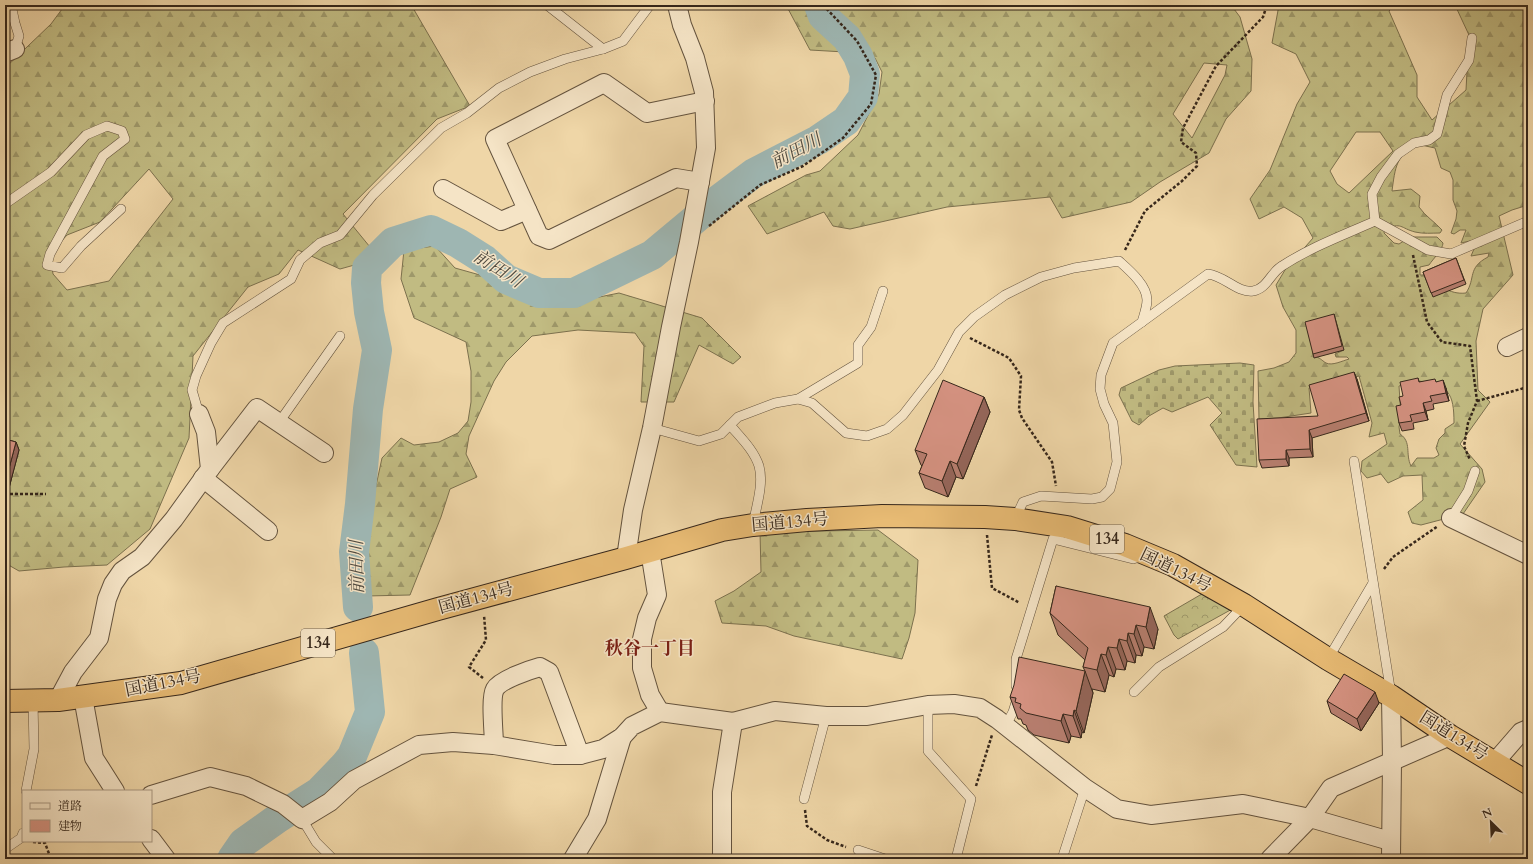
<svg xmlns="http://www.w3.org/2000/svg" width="1533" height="864" viewBox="0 0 1533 864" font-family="Cardo,'Noto Serif JP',serif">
<defs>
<pattern id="forest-firs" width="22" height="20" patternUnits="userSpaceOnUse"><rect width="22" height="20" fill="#c1bb82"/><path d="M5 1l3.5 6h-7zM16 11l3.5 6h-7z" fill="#9e986a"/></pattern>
<pattern id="cemetery-stones" width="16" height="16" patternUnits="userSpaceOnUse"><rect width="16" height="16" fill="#c1bb82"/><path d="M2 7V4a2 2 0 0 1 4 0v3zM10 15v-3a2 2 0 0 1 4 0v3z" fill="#9e986a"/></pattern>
<pattern id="park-crowns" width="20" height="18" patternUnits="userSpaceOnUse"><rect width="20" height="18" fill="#c1bb82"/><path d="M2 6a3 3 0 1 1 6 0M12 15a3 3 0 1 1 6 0" fill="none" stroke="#9e986a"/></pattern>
</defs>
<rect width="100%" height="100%" fill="#efd6a7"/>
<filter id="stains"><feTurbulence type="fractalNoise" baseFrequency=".005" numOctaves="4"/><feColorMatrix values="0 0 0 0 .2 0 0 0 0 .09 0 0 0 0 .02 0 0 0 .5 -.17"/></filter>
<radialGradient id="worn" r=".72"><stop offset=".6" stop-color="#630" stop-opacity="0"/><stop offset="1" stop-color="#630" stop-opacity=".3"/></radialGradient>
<g fill="url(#forest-firs)" stroke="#7c714e" fill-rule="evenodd">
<path d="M65,5H416L413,8L470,106L437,119L343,214L370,247L358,264L340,269L298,250L279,274L248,287L193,356L189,438L150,529L107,565L64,567L19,571L5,563V68L51,24ZM149,169L173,199L109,281L67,290L53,274L50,254L67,235L100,222Z"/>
<path d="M786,5H1231L1240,17L1252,59L1251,91L1226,119L1209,153L1160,182L1131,202L1062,218L1050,197L947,207L850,229L833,226L824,212L767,234L748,206L806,175L820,171L858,135L879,94L882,72L875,58L845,52L810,50ZM1204,63L1227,65L1225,75L1192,138L1173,114Z"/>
<path d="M1279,5H1395L1389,11L1417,75V97L1432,120L1466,90L1469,35L1455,5H1528V205L1512,210L1499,216L1513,275L1483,309L1476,341L1478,390L1490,402L1460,444L1482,469L1485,482L1463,514L1421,525L1412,523L1408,512L1423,500L1422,475L1403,476L1388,483L1381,474L1367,478L1361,471L1362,461L1387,444L1384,433L1369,437L1372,423L1359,376L1309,388L1311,413L1278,418L1259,419L1258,371L1274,368L1289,362L1296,353V330L1283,307L1276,285L1285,270L1313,238L1302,218L1284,207L1259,219L1250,199L1270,170L1297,104L1310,82L1296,54L1272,43ZM1356,132H1380L1393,151L1349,193L1337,184L1330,171ZM1421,145L1435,148L1441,168L1450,172L1453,180V200L1457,211L1456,219L1451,233L1454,234L1460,230H1466L1461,243L1474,240V249L1471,256L1489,253L1488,257C1467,268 1476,278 1466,293C1449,295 1438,284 1424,275H1420V267L1429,265C1433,259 1443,249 1443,243L1437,237H1410L1399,244L1394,243L1384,233L1385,229C1402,222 1400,228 1415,232C1423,234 1432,233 1440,233L1442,230C1435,222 1425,216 1419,207L1420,196L1411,189L1392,191C1395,169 1396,151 1421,145ZM1344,350L1335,354L1336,357H1347L1349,359C1342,361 1332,366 1326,363C1321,360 1320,357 1314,357ZM1418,381C1449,384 1454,394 1454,423L1445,429V433L1439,439L1436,448L1439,455L1434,458H1417L1411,466C1405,454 1412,442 1400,434L1399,427L1401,416L1399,386Z"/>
<polygon points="435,246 455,268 480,275 555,306 619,293 702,318 741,357 733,364 699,345 674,402 641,402 644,346 635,333 578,330 532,336 506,362 494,381 469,436 466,454 477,477 450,489 441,517 410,595 366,596 360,560 382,458 401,438 414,445 439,442 458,433 468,421 471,402 471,371 466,342 414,318 401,279 404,250"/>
<polygon points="878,530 918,560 915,613 909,638 902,659 794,636 766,626 722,623 715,601 734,591 761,572 760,532"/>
</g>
<polygon fill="url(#cemetery-stones)" stroke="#7c714e" points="1240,363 1254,365 1253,402 1257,467 1236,465 1210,425 1222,413 1208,397 1172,412 1163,408 1149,416 1139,425 1132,421 1119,395 1121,388 1159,370 1175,366"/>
<polygon fill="url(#park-crowns)" stroke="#7c714e" points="1207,591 1234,608 1178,639 1174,635 1164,616"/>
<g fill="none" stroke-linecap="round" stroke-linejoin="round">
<g stroke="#9eb6b2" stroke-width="30">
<polyline points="358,607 354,552 360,504 368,409 377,350 369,312 366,283 367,268 393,242 431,230 458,243 485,260 506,279 539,293 574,293 652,255 718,200 754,173 818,140 846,121 863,97 865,74 858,56 847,38 823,16 819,5"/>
<polyline points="232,859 243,843 278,818 319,792 344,766 352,756 370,712 364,653"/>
</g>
<g stroke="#64533e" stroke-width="10">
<g id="lane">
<polyline points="11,5 15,23 19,36 15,49"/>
<polyline points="547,5 603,49"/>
<polyline points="5,204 51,172 86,135 107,126 122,131 125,139 103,156 50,254 47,265 62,268 81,246 121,209"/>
<polyline points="1375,221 1372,194 1381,177 1398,154 1414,143 1429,140 1437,134 1447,95 1469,60 1472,38"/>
<polyline points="1375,221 1428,250 1451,254 1528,221"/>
<path d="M1142,322L1208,274C1225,276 1237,293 1253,291C1267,289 1271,272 1282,266C1311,247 1344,235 1375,221"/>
<path d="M798,399L812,403L846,433L867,436L887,429L903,415L938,370L959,332L974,317L1005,295L1041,277L1074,268L1119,261C1129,270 1147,285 1147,300C1147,307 1144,315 1142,322L1113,343L1101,375L1100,389L1104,404L1113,423L1117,462L1110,489L1102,497L1092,499L1041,496L1023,502L1015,519"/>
<polyline points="199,414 192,390 196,376 211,343 223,323 291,279 300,260 320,243 340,235 373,195 441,128 467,113 499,88 530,72 565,59 603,49 623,41 650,5"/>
<polyline points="280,421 340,336"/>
<path d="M730,425C740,437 754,450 759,466C764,484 756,507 753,525"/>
<polyline points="652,428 699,441 721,434 738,417 775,403 798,399 858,363 858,345 871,327 883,291"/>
<polyline points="1354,461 1391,694"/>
<polyline points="1451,518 1468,491 1475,471"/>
<polyline points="1328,659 1373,583"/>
<polyline points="1016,686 1016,659 1053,539 1133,559 1140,557"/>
<polyline points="1134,692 1159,667 1223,627 1244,605"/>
<polyline points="928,705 928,751 971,799 956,859"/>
<polyline points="1006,725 1013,712 1017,699"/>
<polyline points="26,791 34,749 33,701"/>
<polyline points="804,799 826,716"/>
<polyline points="302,819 316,842 333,859"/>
<polyline points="5,849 21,838 23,833"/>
<polyline points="858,850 885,859"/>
<polyline points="1062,859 1085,788"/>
</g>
</g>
<g stroke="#64533e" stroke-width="20">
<g id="street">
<polyline points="5,53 15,49"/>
<polyline points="700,182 676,178 549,240 539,236 495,139 604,83 647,113 705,101"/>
<polyline points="443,189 501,221 527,210"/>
<polyline points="1507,347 1528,337"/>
<polyline points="210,469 257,408 324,453"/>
<polyline points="203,478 268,531"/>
<polyline points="1451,518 1528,555"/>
<polyline points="650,551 657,595 647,618 642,639 642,668 650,695 660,712"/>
<polyline points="626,558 633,510 652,428 671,327 689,242 706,148 704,92 695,58 682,25 677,5"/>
<polyline points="83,697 94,758 115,791"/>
<polyline points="58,700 73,672 99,638 107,599 113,584 122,571 142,557 174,519 210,469 206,432 199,414"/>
<path d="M494,745C494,733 490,698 495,689C500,680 529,670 540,667L549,672L580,755"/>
<polyline points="1495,762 1521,732 1528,729"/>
<polyline points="151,795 210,777 246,786 283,804 302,819 330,802 354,780 419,745 453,742 494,745 554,755 580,755 603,749 622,737 632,726 660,712 733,722 775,711 826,716 867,716 928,705 954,704 980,708 997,719 1085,788 1117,809 1151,815 1243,804 1310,818 1390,841"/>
<polyline points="151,839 166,859"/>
<polyline points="573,859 597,819 622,737"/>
<polyline points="722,859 722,792 733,722"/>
<polyline points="1270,859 1310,818 1331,788 1450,736"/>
<polyline points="1391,859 1392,760 1391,696"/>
</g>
</g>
<g stroke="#36271b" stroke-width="24">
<polyline id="highway" points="5,701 58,700 181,683 438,609 626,558 722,530 753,525 807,520 882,516 985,517 1015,519 1067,527 1125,545 1173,565 1244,605 1328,659 1391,696 1450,736 1528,783"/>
</g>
<g stroke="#36271b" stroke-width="2.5" stroke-dasharray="3 2" stroke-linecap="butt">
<polyline points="709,226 760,185 803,166 843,138 871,104 876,75 857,41 823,5"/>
<polyline points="1125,250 1145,211 1182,181 1197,166 1196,153 1181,142 1183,128 1216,66 1263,17 1267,5"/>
<polyline points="1413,255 1427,322 1442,342 1470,346 1477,401 1468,423 1464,446 1470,460"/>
<polyline points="970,338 1009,358 1021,376 1019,410 1022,418 1052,462 1056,486"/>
<polyline points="1477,401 1528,387"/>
<polyline points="5,494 46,494"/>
<polyline points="987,535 992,588 1020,603"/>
<polyline points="1384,569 1393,557 1438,526"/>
<polyline points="483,678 469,667 486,640 484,615"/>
<polyline points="976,786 992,735"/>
<polyline points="805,810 807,826 827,840 846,847"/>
<polyline points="33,842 45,843 51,859"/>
</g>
<use href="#lane" stroke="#f5e4c6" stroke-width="9"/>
<use href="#street" stroke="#f5e4c6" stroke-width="18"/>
<use href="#highway" stroke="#e8bb74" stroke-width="22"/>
</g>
<g fill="#b77e6f" stroke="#36271b">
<polygon points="1456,258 1466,284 1433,297 1423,272"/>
<polygon points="1334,314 1344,350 1314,358 1313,354"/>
<polygon points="1418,378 1419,382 1436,382 1446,388 1449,401 1433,404 1434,409 1426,411 1428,420 1413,423 1414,429 1402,431 1399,423 1401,405 1403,396"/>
<polygon points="1357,379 1369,421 1312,438 1313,457 1289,458 1289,466 1262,468 1259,460 1318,416"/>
<polygon points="984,397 990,412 963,479 956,477 948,497 925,488 919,473 922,466 921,465 915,450"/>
<polygon points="5,439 16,442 19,450 9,488 5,487"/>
<polygon points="1056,586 1158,629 1154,649 1144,647 1142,656 1136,655 1135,663 1127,661 1125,670 1116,669 1114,677 1109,675 1105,692 1092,689 1093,693 1084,733 1082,732 1081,738 1071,736 1069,743 1034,735 1028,730 1026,725 1023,724 1021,719 1018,719 1010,697 1085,671 1083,667 1085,660 1058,635 1050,613"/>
<polygon points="1327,701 1379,703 1361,731 1331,713"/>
</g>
<g fill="#95665a" stroke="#36271b">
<polygon points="1354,372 1357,379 1369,421 1366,413"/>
<polygon points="1443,380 1446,388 1449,401 1446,393"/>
<polygon points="984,397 990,412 963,479 957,464"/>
<polygon points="1423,403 1426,411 1428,420 1425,412"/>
<polygon points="1309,430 1312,438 1313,457 1310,449"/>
<polygon points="16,442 19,450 9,488 6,480"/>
<polygon points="1286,450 1289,458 1289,466 1286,459"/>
<polygon points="950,461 956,477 948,497 942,481"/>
<polygon points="1150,607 1158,629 1154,649 1146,627"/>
<polygon points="1136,625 1144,647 1142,656 1134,634"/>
<polygon points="1128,633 1136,655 1135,663 1127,641"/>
<polygon points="1119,639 1127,661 1125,670 1117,648"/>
<polygon points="1108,647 1116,669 1114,677 1106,655"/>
<polygon points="1101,654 1109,675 1105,692 1097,670"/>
<polygon points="1085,671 1093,693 1084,733 1076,711"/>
<polygon points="1375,692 1379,703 1361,731 1357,719"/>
<polygon points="1074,710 1082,732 1081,738 1073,716"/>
<polygon points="1063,714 1071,736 1069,743 1061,721"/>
</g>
<g fill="#d59281" stroke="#36271b">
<polygon points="1456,258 1464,280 1431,293 1423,272"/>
<polygon points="1334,314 1342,346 1313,354 1305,322"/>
<polygon points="1354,372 1366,413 1309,430 1310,449 1286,450 1286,459 1259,460 1257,419 1318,416 1309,385"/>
<polygon points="1418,378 1419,382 1435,379 1436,382 1443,380 1446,393 1430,396 1432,401 1423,403 1425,412 1410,415 1412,421 1399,423 1396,406 1401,405 1399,397 1403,396 1400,382"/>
<polygon points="943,380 984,397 957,464 950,461 942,481 919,473 927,454 915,450"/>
<polygon points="5,439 16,442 6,480 5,480"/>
<polygon points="1056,586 1150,607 1146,627 1136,625 1134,634 1128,633 1127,641 1119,639 1117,648 1108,647 1106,655 1101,654 1097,670 1083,667 1088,648 1050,613"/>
<polygon points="1019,657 1085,671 1076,711 1074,710 1073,716 1063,714 1061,721 1026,713 1020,708 1021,704 1015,702 1016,698 1010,697 1014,685"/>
<polygon points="1344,674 1375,692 1357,719 1327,701"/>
</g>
<g text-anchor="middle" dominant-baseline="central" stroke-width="3" stroke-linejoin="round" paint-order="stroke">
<g fill="#f5e4c6" stroke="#6f604e" stroke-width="1">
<rect x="1090" y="525" width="34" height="28" rx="3"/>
<rect x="301" y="629" width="34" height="28" rx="3"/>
</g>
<g font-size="16" font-weight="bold" fill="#36271b">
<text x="1107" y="539">134</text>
<text x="318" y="643">134</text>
</g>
<g font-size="17" fill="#36271b" stroke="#f5e4c6">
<text transform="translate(790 522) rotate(-5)">国道134号</text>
<text transform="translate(1176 570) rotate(26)">国道134号</text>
<text transform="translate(476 598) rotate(-15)">国道134号</text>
<text transform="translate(163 683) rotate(-11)">国道134号</text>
<text transform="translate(1454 736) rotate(32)">国道134号</text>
</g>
<g font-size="18" font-style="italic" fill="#504b41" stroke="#f5e4c6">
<text transform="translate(796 151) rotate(-28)">前田川</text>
<text transform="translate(498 269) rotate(32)">前田川</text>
<text transform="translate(357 567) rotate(-91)">前田川</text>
</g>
<g font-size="18" font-weight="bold" fill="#7a1f14" stroke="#f5e4c6">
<text x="650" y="648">秋谷一丁目</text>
</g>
</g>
<rect width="1533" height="864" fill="none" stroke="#efd6a7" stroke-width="20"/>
<rect x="6" y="6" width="1521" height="852" fill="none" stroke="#36271b" stroke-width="2"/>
<rect x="10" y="10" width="1513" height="844" fill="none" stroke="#36271b"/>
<rect x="22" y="790" width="130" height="52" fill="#f5e4c6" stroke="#a99882"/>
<rect x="30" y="803" width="20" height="6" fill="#f5e4c6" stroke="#a99882"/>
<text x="58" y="810" font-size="12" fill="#36271b">道路</text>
<rect x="30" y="820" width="20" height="12" fill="#d59281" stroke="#a99882"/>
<text x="58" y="830" font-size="12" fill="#36271b">建物</text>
<g transform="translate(1491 822) rotate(336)" stroke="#f5e4c6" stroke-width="3" paint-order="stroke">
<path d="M0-3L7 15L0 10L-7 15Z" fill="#36271b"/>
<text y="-6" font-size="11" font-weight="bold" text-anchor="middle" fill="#36271b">N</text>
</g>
<rect width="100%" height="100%" filter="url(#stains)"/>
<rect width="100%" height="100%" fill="url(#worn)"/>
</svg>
